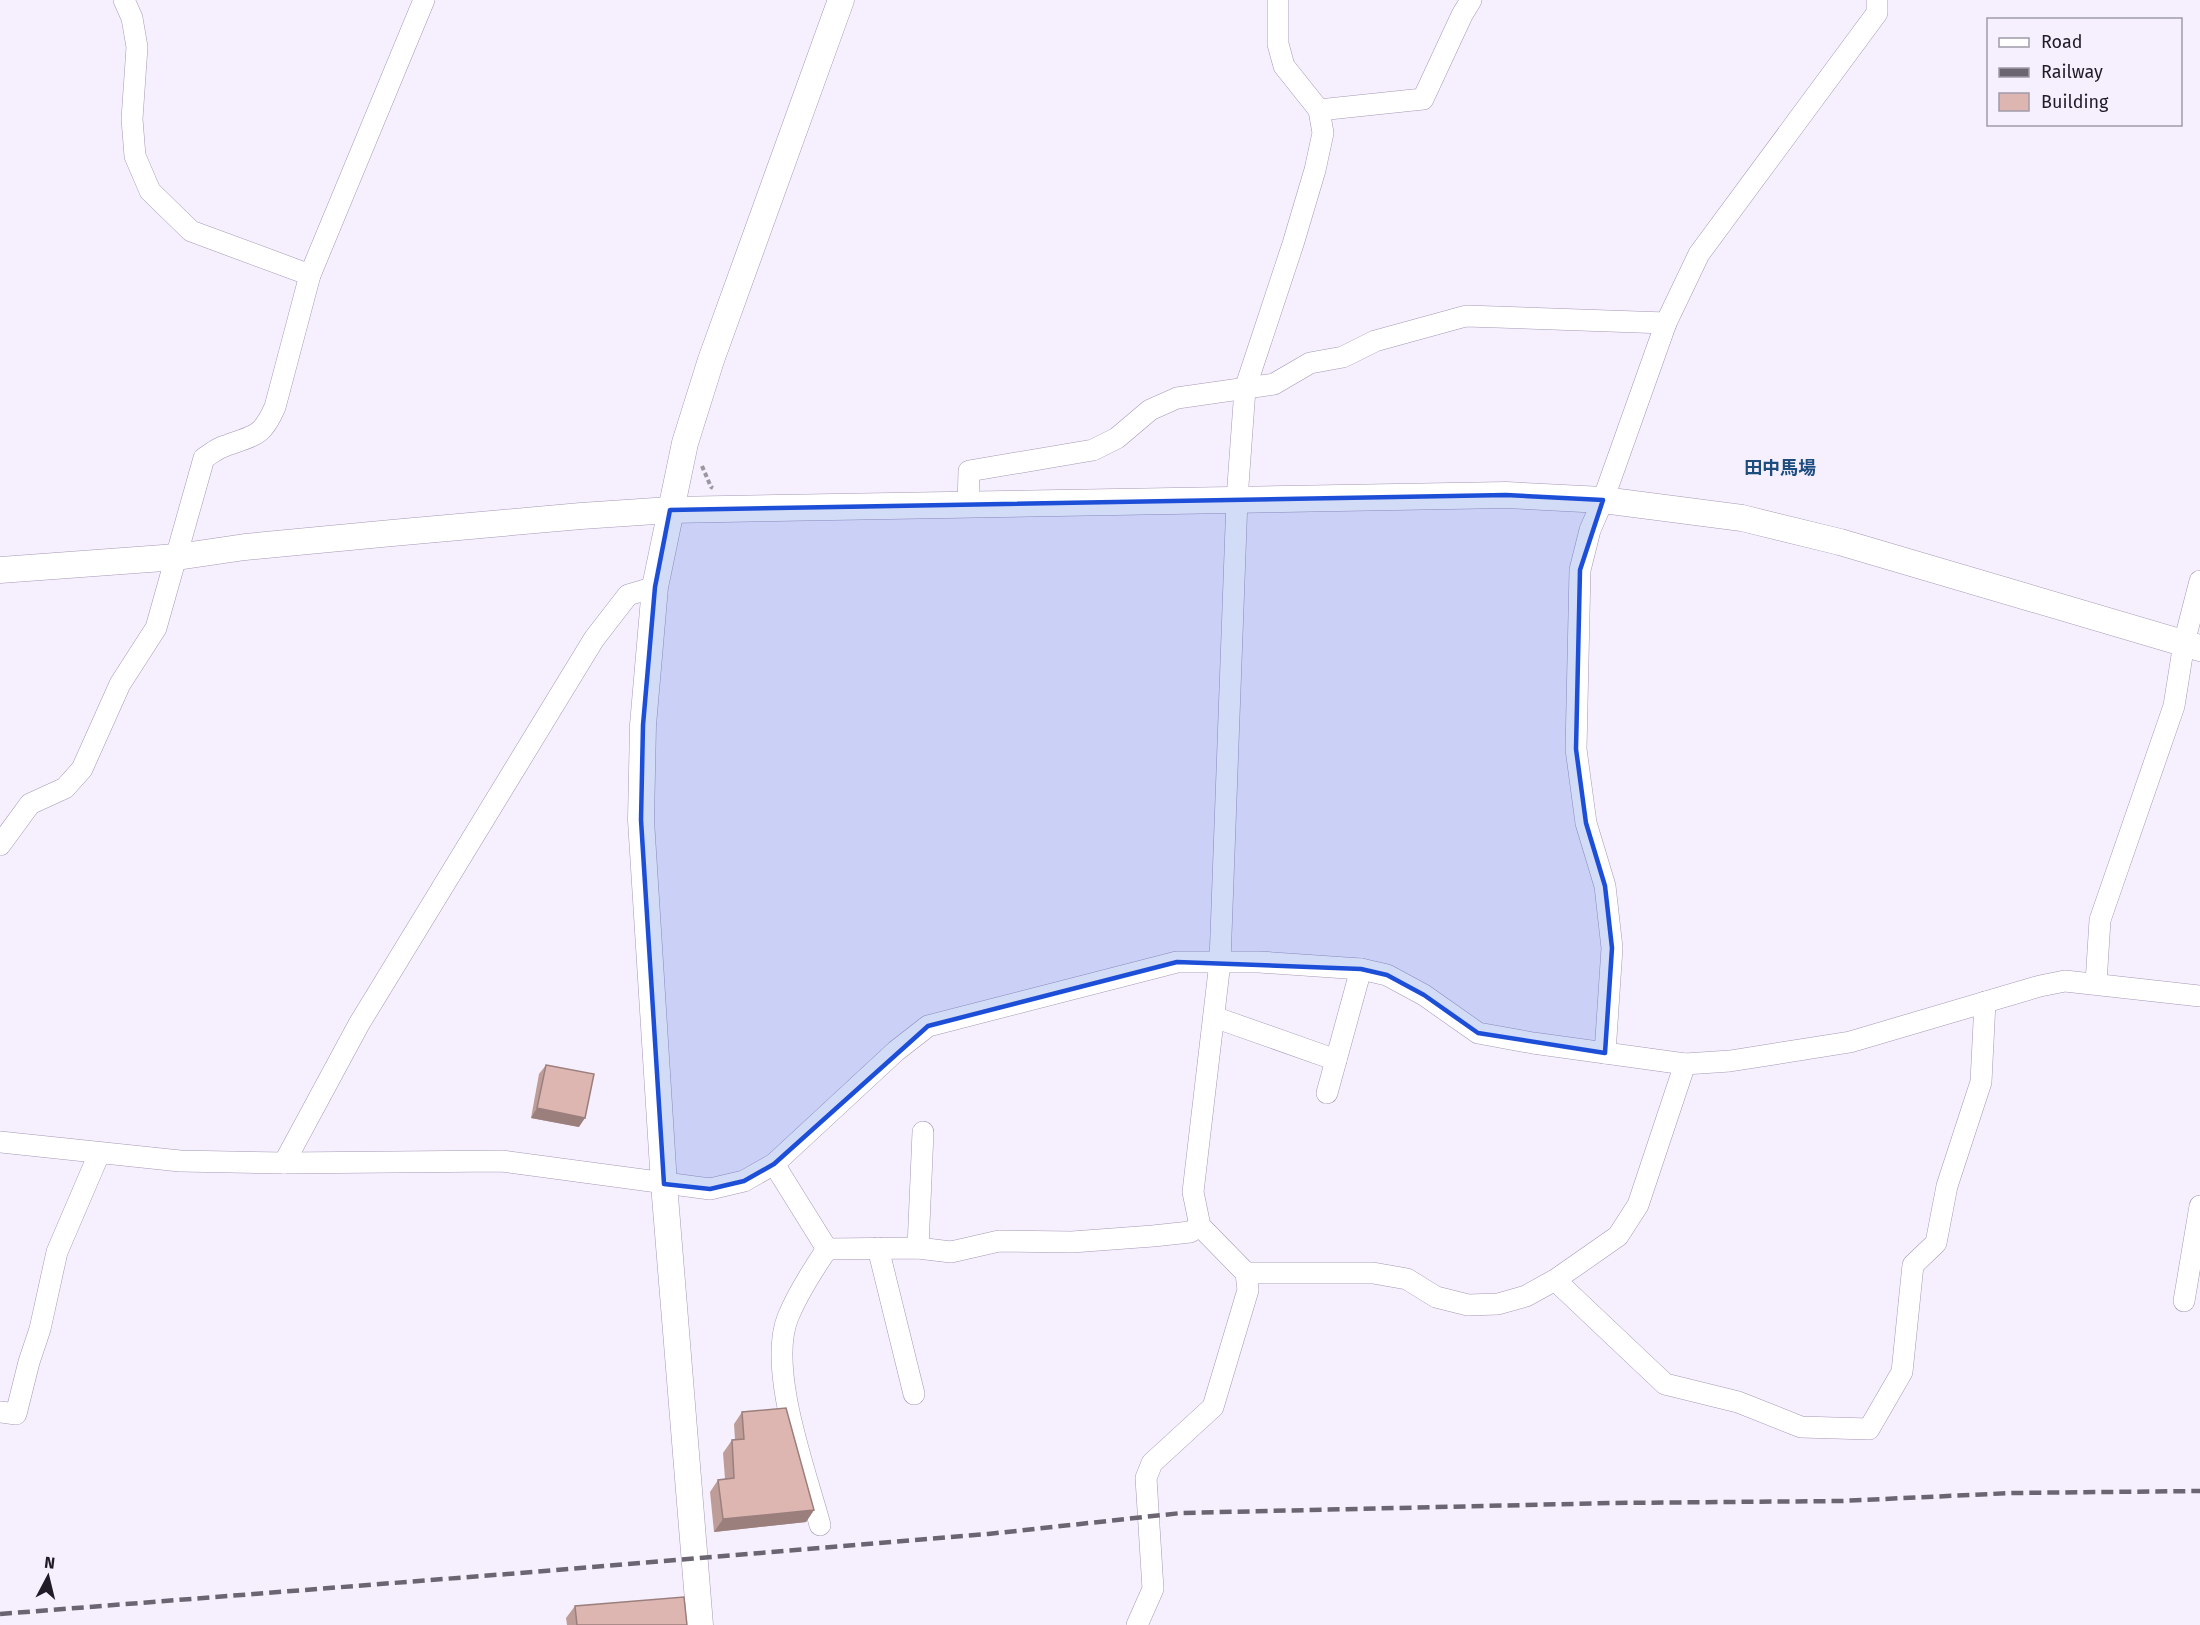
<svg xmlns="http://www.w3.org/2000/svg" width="2200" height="1625" viewBox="0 0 2200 1625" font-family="'Fira Sans','Noto Sans JP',sans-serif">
<rect width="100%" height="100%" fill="#f6f0fe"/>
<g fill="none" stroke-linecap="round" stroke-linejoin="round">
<g stroke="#a598b6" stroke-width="22">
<g id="minor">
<polyline points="124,0 132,18 137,47 132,119 135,156 150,191 191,231 310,275"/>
<polyline points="1319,110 1423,99 1462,15 1471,0"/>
<polyline points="968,504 969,471 1093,450 1117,438 1150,410 1177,398 1274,384 1310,363 1343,357 1375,341 1466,316 1666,323"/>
<path d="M0,845L30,804L65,788L82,769L120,684L156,628L204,458C211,454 217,448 225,446C253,435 261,439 275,407L310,275L424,0"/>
<polyline points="2096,983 2100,920 2174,706 2184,643 2200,581"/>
<polyline points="1214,1017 1336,1060"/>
<polyline points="1605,1053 1612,948 1605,886 1586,823 1576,749 1580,570 1590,530 1603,500 1666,323 1699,254 1877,13 1877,0"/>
<polyline points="1327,1093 1361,969"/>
<polyline points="0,1142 180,1161 284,1163 502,1161 710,1189 744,1181 774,1164 896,1051 928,1026 1177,962 1259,962 1361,969 1387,975 1424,995 1478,1033 1533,1043 1685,1064 1730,1061 1850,1042 2040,986 2065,981 2200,996"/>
<polyline points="284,1163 359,1024 594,639 628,595 655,587"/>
<polyline points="774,1164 827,1249 918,1248 951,1252 999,1241 1072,1242 1153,1236 1190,1232 1200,1226"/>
<polyline points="878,1248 914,1394"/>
<polyline points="918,1248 923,1132"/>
<polyline points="1246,1273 1373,1273 1407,1279 1436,1297 1468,1305 1498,1304 1526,1296 1555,1280 1618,1236 1638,1205 1685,1064"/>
<polyline points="1555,1280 1665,1384 1738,1402 1801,1427 1869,1429 1902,1372 1913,1265 1936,1243 1947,1186 1981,1082 1985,1002"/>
<polyline points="2184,1301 2200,1206"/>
<polyline points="0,1412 16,1414 29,1362 40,1329 57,1252 99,1154"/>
<path d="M820,1525C806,1472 767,1369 788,1317C798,1293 812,1271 827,1249"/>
<polyline points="1137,1625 1153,1589 1146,1478 1152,1463 1213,1407 1248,1290 1246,1273 1200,1226 1193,1192 1220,962 1237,499 1245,389 1293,244 1315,170 1323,133 1319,110 1284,66 1278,44 1278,0"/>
</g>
</g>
<g stroke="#a598b6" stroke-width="27">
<g id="tertiary">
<polyline points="0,570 177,557 245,547 392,533 581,516 670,510 1506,495 1603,500 1742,518 1840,542 2200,648"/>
<polyline points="700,1625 664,1184 641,820 643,725 655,587 685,443 711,360 841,0"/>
</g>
</g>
<polyline stroke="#9c96a3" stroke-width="4" stroke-dasharray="4.5 3" stroke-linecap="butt" points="702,466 711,487 713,488"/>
<use href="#minor" stroke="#fff" stroke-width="21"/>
<use href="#tertiary" stroke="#fff" stroke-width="26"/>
<polyline stroke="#6b6572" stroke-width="4.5" stroke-dasharray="12 6" stroke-linecap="butt" points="0,1614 520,1573 988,1534 1181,1513 1613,1503 1841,1501 2012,1493 2200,1491"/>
</g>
<g fill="#be9d99">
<polygon points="546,1065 579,1127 531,1118 539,1074"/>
<polygon points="742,1412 814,1510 806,1522 714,1532 710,1492 718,1480 725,1479 723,1453 732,1440 735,1440 734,1424"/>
<polygon points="575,1606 687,1625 567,1625 566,1618"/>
</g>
<g fill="#9b7f7d">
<polygon points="537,1108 585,1118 579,1127 531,1118"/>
<polygon points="814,1510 806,1522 714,1532 723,1519"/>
</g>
<g fill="#ddb6b2" stroke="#9b7f7d" stroke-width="1.5">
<polygon points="546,1065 594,1074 585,1118 537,1108"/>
<polygon points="786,1408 814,1510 723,1519 718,1480 734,1478 732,1440 744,1439 742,1412"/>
<polygon points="684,1597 687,1625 577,1625 575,1606"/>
</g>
<path fill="#1d4ed8" fill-opacity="0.2" stroke="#1d4ed8" stroke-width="4.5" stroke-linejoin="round" d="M1506,495L1603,500L1580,570L1576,749L1586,823L1605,886L1612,948L1605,1053L1478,1033L1424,995L1387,975L1361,969L1177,962L928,1026L774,1164L744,1181L710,1189L664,1184L641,820L643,725L655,587L670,510Z"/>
<g text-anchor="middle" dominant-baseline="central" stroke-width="5" stroke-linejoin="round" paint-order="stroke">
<g font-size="18" font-weight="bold" fill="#1d4c7f" stroke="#f6f0fe">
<text x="1780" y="468">田中馬場</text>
</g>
</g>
<rect x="1987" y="18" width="195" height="108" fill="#f6f0fe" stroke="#a09ba8" stroke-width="1.5"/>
<rect x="1999" y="38" width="30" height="9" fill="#ffffff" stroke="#a09ba8" stroke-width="1.5"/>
<text x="2041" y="48" font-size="18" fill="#201b27">Road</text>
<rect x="1999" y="68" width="30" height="9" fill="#6b6572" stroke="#a09ba8" stroke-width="1.5"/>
<text x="2041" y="78" font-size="18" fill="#201b27">Railway</text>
<rect x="1999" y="93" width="30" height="18" fill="#ddb6b2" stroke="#a09ba8" stroke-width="1.5"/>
<text x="2041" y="108" font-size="18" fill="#201b27">Building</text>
<g transform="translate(48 1577) rotate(7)" stroke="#f6f0fe" stroke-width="4.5" paint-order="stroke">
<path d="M0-4.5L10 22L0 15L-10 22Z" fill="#201b27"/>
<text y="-9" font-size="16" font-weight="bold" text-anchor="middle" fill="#201b27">N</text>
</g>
</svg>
